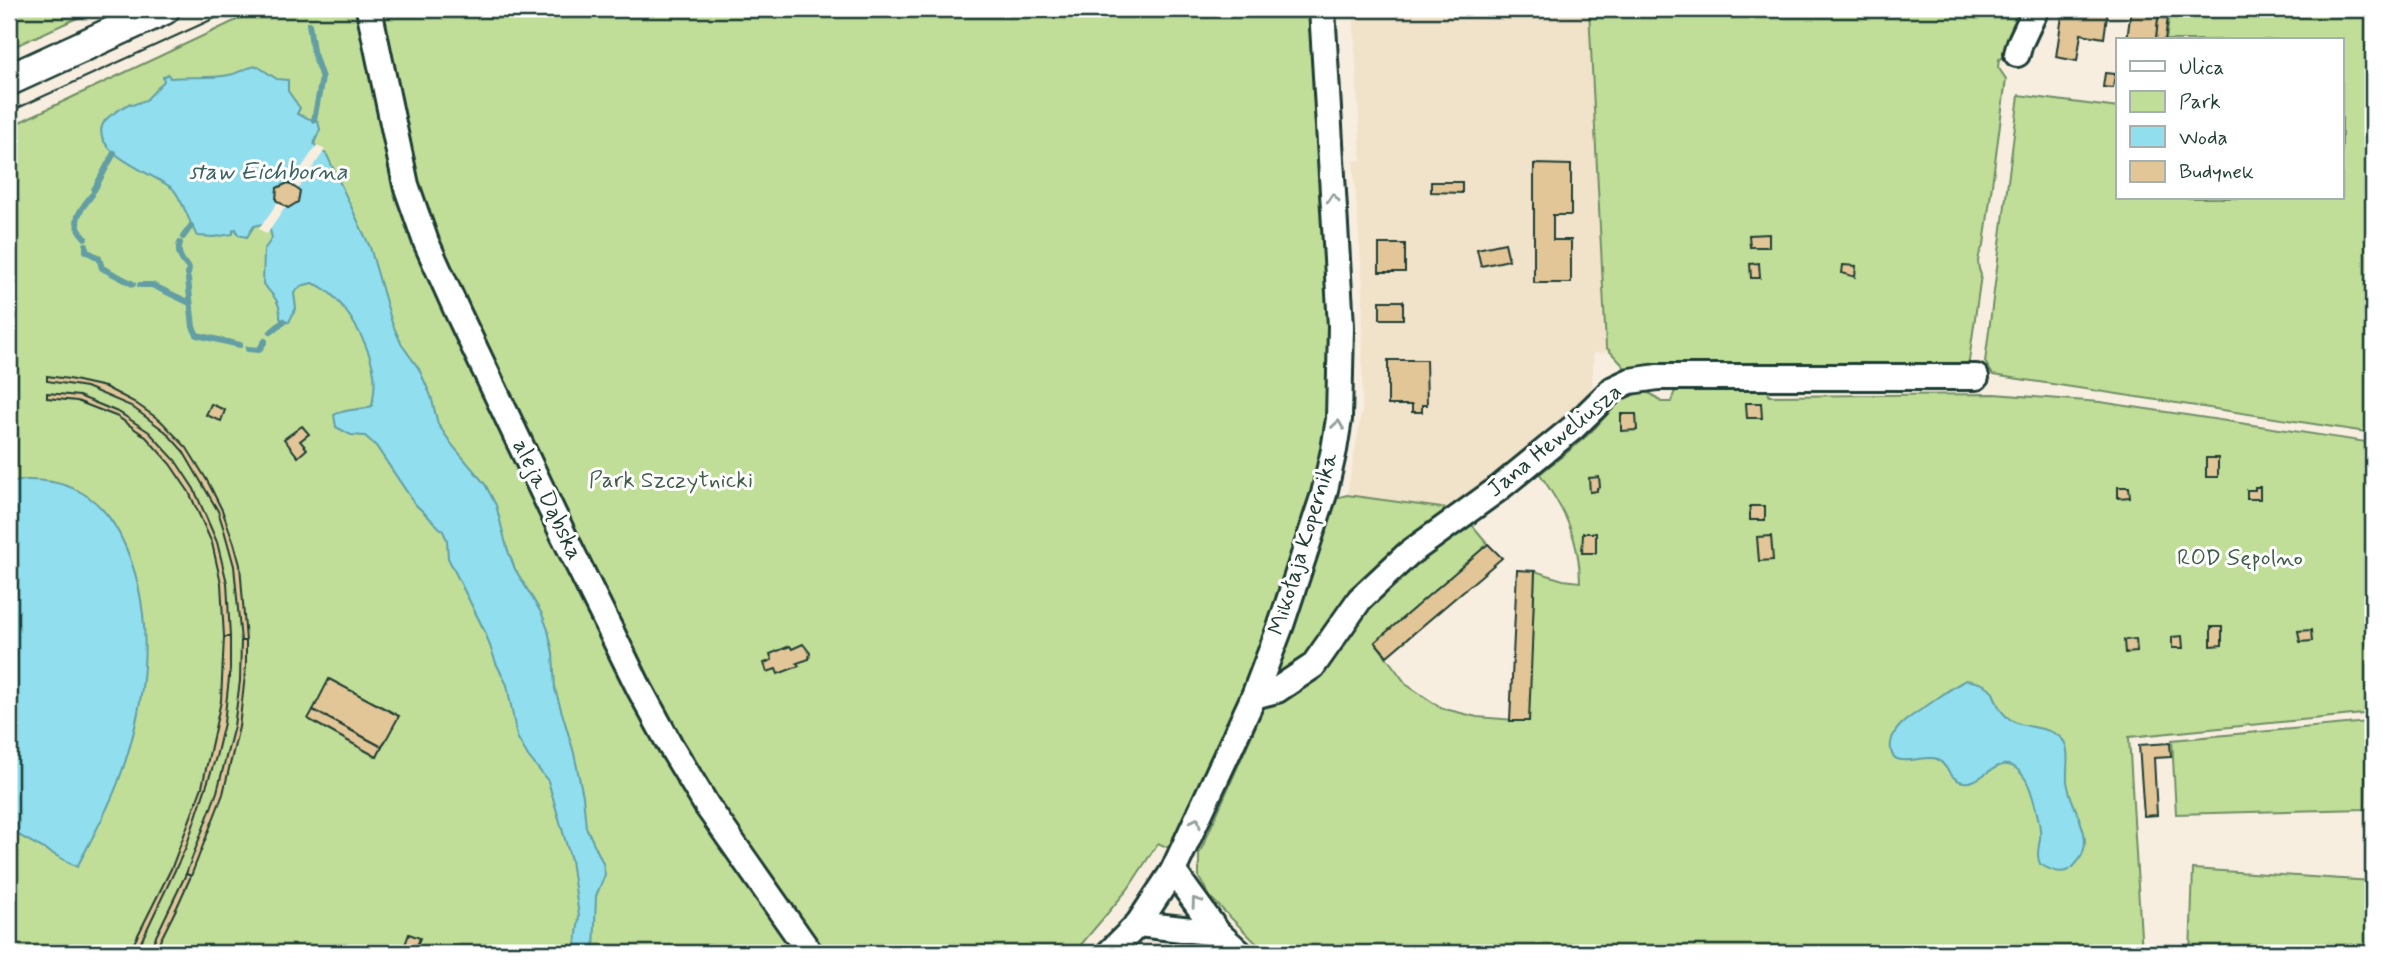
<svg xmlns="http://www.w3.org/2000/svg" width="2382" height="962" viewBox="0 0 2382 962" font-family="Mynerve,sans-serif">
<rect width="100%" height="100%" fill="#f7eee0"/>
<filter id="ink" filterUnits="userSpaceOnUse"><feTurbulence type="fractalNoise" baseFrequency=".0143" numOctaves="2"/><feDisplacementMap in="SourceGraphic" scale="14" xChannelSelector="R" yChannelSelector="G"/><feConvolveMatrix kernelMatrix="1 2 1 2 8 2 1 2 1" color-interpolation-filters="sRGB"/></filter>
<g filter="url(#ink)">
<polygon fill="#f1e2ca" points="1353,9 1589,9 1606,347 1609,352 1594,353 1592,386 1584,406 1518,464 1512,462 1448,509 1347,495 1362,410 1363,287 1353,161 1361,160"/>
<g fill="#c0de97" stroke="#708e66" stroke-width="2">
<polygon points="9,9 97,9 9,49"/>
<polygon points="260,9 1308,9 1333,342 1330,425 1308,518 1262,649 1175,851 1158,843 1128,889 1074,953 9,953 9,127"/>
<path d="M1589,9H2048L2017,54L1999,59L1998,67L2006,79L1984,245C1977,255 1976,264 1981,275L1969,361L1961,369L1628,371L1606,347Z"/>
<polygon points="2170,9 2373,9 2373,433 1993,375 1985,362 2019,95 2118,108 2118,198 2342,198 2342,40 2166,40"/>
<path d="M1768,386L1769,396L1994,394L2100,402L2373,443V713L2129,737L2142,953H1266L1211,898L1199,878V854L1255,728L1332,499L1347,495L1449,509L1468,520L1488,544L1375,642L1407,685L1441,708L1477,717L1528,721L1535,571L1563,580L1580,582C1580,538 1564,510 1540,474C1558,459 1578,445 1595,428C1611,411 1636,374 1661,402H1671L1674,393L1680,388Z"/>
<polygon points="2367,722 2365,809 2176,814 2172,740"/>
<polygon points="2193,869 2372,881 2368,953 2190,953"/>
</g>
<g fill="#90deee" stroke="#639ea4" stroke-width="2">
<path d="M257,66L277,79L288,80V91L300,108L297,114L318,122L320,129L314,144L327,155L370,247L392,323L402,345L419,369L431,396L438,424L453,446L485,484L496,505L507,548L515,569L542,614L548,630L553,653L555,689L574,753L583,796L586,827L603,863L605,875L596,896L594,953H575L579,916L571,860L548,781L528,756L517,737L507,685L496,663L485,632L448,558L447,540L443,531L415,504L376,446L365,436L351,435L336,427L334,415C346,408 359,411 372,406C374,393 376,381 373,368C367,340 340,291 312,283L301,286L294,293L296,308L289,322L285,323L280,318C281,302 273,295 263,284L264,250L272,238L270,230L262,224L254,226L247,237L238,235L236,229L233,230V234L214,237L197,236C190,224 181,196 172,188C156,175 86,151 104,122C108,115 123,108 130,103L132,105L146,100L164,81L163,77L168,74L170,78C189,76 209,79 229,75C239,73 246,67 257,66Z"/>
<path d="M25,480C69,479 100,496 120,535C159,612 147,707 117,785C106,814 91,840 77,867L9,830V483Z"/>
<path d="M1966,680C2005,686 1987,699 2007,717C2021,730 2048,724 2062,739C2071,748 2066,768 2067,781C2070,810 2101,840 2074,866C2063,877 2050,870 2040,864C2036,853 2039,849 2040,838C2042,827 2031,786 2024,777C2002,745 1983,786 1964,782C1949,780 1948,765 1937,759C1925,753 1887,774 1891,743C1893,727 1909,718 1922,709C1937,699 1950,688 1966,680Z"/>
</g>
<polygon fill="#f7eee0" points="317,145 325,150 267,234 259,229"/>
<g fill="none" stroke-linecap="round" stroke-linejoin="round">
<g stroke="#639ea4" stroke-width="6">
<polyline points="309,24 313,51 322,78 314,120"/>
<polyline points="94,190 114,153"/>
<polyline points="183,237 191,226"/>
<path d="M85,238C69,222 80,210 92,195"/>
<path d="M180,243C176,255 183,261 189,269L188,274"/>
<polyline points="86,245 86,251 99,258 102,268 133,284"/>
<polyline points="188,279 193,327 197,335 240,345"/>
<polyline points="140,285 152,285 190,303"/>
<polyline points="271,332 284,321"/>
<polyline points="248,349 259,350 265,341"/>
</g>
</g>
<g fill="#e3c697" stroke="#1f3d34" stroke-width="2">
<polygon points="2063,9 2108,9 2104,38 2081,34 2077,61 2056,57"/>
<polygon points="2131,9 2159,9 2156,40 2127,40"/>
<polygon points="2159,9 2169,9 2165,40 2156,40"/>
<polygon points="2105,73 2115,74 2113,88 2103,87"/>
<polygon points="1534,164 1571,165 1571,215 1553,215 1553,240 1571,240 1571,283 1534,283"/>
<polygon points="1431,182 1462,182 1462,193 1431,192"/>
<polygon points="288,183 300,191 298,202 288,208 276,200 277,188"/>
<polygon points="1769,234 1769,247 1750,247 1749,235"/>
<polygon points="1505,243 1509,260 1481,266 1477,249"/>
<rect x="1379" y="244" width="26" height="28"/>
<polygon points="1759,263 1760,278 1751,278 1750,264"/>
<polygon points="1843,265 1856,266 1855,277 1842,273"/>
<rect x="1380" y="301" width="23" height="18"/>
<polygon points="1388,360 1426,360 1427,405 1422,405 1422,412 1412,412 1412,405 1388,405"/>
<polygon points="47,376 69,379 105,387 134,402 161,421 187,448 208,482 222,510 234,543 240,565 246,641 241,641 234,566 224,530 218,511 183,451 166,432 131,406 86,387 47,381"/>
<polygon points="47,393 79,396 120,413 149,432 175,460 194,489 217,542 227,583 230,637 224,637 221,583 212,543 189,492 170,464 146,437 118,417 77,401 47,398"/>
<polygon points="1746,403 1761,403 1762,418 1747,418"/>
<polygon points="211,404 225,410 221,421 206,415"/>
<polygon points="1621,414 1636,414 1637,430 1621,431"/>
<polygon points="302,426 309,434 300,441 307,449 298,457 284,439"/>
<rect x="2206" y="458" width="12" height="19"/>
<polygon points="1599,477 1600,487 1597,488 1597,491 1590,492 1589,478"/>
<polygon points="2118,487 2129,487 2130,497 2118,498"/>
<polygon points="2255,487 2260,487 2260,499 2247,499 2247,490 2255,490"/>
<rect x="1750" y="506" width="15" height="14"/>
<polygon points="1583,533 1596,533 1596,553 1582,553"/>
<polygon points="1771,536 1773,560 1759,561 1757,537"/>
<polygon points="1488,544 1502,558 1387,656 1375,642"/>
<polygon points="1517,570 1535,571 1529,721 1510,721"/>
<polygon points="2211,627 2222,627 2222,645 2211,646"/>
<polygon points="2311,630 2312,641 2300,642 2298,631"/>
<polygon points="2182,636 2183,648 2172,648 2172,637"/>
<polygon points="224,637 230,637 230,669 224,723 216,757 186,847 141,942 135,953 129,953 172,867 202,787 221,701"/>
<polygon points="2136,639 2137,652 2125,653 2124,640"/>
<polygon points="241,641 246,641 246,667 239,727 223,794 191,876 186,874 217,792 234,726 240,681"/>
<polygon points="803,644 810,653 809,659 797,663 799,666 778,674 776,669 767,672 764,663 772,660 770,654 790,646 792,649"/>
<polygon points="329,679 399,716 382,747 313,710"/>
<polygon points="313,710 382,747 377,757 308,719"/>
<polygon points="2170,743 2171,757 2154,758 2157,815 2144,816 2139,745"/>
<polygon points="186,874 191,876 177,907 154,953 148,953"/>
<polygon points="409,934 420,938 414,953 402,953"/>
</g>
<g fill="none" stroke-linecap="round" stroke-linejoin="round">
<g stroke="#1f3d34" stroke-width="30">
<g id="minor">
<polyline points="369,9 406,185 426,242 458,313 561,530 639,688 670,745 707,806 810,953"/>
<polyline points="2017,54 2020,43 2036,9"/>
<polyline points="1254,696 1277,690 1313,666 1360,599 1408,554 1498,489 1574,427 1613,389 1630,381 1658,377 1976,377"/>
<polyline points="1173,871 1218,933 1240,953"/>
<polyline points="1138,924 1218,933"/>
<polyline points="1109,953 1138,924 1173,871 1254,696 1281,625 1324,494 1334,450 1339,419 1341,326 1322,9"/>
</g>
</g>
<g stroke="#1f3d34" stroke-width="35">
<polyline id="major" points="9,80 164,9"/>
</g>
<use href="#minor" stroke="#fff" stroke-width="24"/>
<use href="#major" stroke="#fff" stroke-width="30"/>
<polyline stroke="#1f3d34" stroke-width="2" points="9,112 235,9"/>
</g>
<defs><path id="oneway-chevron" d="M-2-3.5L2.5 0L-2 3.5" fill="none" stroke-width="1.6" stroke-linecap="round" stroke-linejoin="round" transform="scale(1.75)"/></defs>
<g stroke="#8f9e9a">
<use href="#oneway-chevron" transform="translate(1333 198) rotate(-94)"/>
<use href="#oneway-chevron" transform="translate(1338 425) rotate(-82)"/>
<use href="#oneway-chevron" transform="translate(1196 822) rotate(-65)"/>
<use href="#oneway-chevron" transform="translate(1196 902) rotate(-126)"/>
</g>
</g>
<g text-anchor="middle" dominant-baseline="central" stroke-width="6" stroke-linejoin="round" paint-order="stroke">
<g font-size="23" fill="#1f3d34" stroke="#fff">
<text transform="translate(1555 441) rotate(-39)">Jana Heweliusza</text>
<text transform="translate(547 500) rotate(64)">aleja Dąbska</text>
<text transform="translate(1304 544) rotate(-73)">Mikołaja Kopernika</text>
</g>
<g font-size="23" fill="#3f5d48" stroke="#fff">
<text x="671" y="481">Park Szczytnicki</text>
<text x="2240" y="559">ROD Sępolno</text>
</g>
<g font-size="24" font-style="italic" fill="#3b6562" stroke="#fff">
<text x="268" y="172">staw Eichborna</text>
</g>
</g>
<rect width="2382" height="962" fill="none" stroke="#fff" stroke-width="35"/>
<rect x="18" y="18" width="2347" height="927" fill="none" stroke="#1f3d34" stroke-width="2.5" filter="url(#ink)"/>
<rect x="2116" y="38" width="228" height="161" fill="#ffffff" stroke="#a5b1ae" stroke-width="2"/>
<rect x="2130" y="61" width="35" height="10" fill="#ffffff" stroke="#a5b1ae" stroke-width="2"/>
<text x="2179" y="74" font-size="21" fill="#1f3d34">Ulica</text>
<rect x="2130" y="91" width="35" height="21" fill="#c0de97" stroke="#a5b1ae" stroke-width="2"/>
<text x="2179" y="108" font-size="21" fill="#1f3d34">Park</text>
<rect x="2130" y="126" width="35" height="21" fill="#90deee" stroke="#a5b1ae" stroke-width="2"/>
<text x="2179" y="144" font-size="21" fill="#1f3d34">Woda</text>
<rect x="2130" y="161" width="35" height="21" fill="#e3c697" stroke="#a5b1ae" stroke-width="2"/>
<text x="2179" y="178" font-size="21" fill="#1f3d34">Budynek</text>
</svg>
